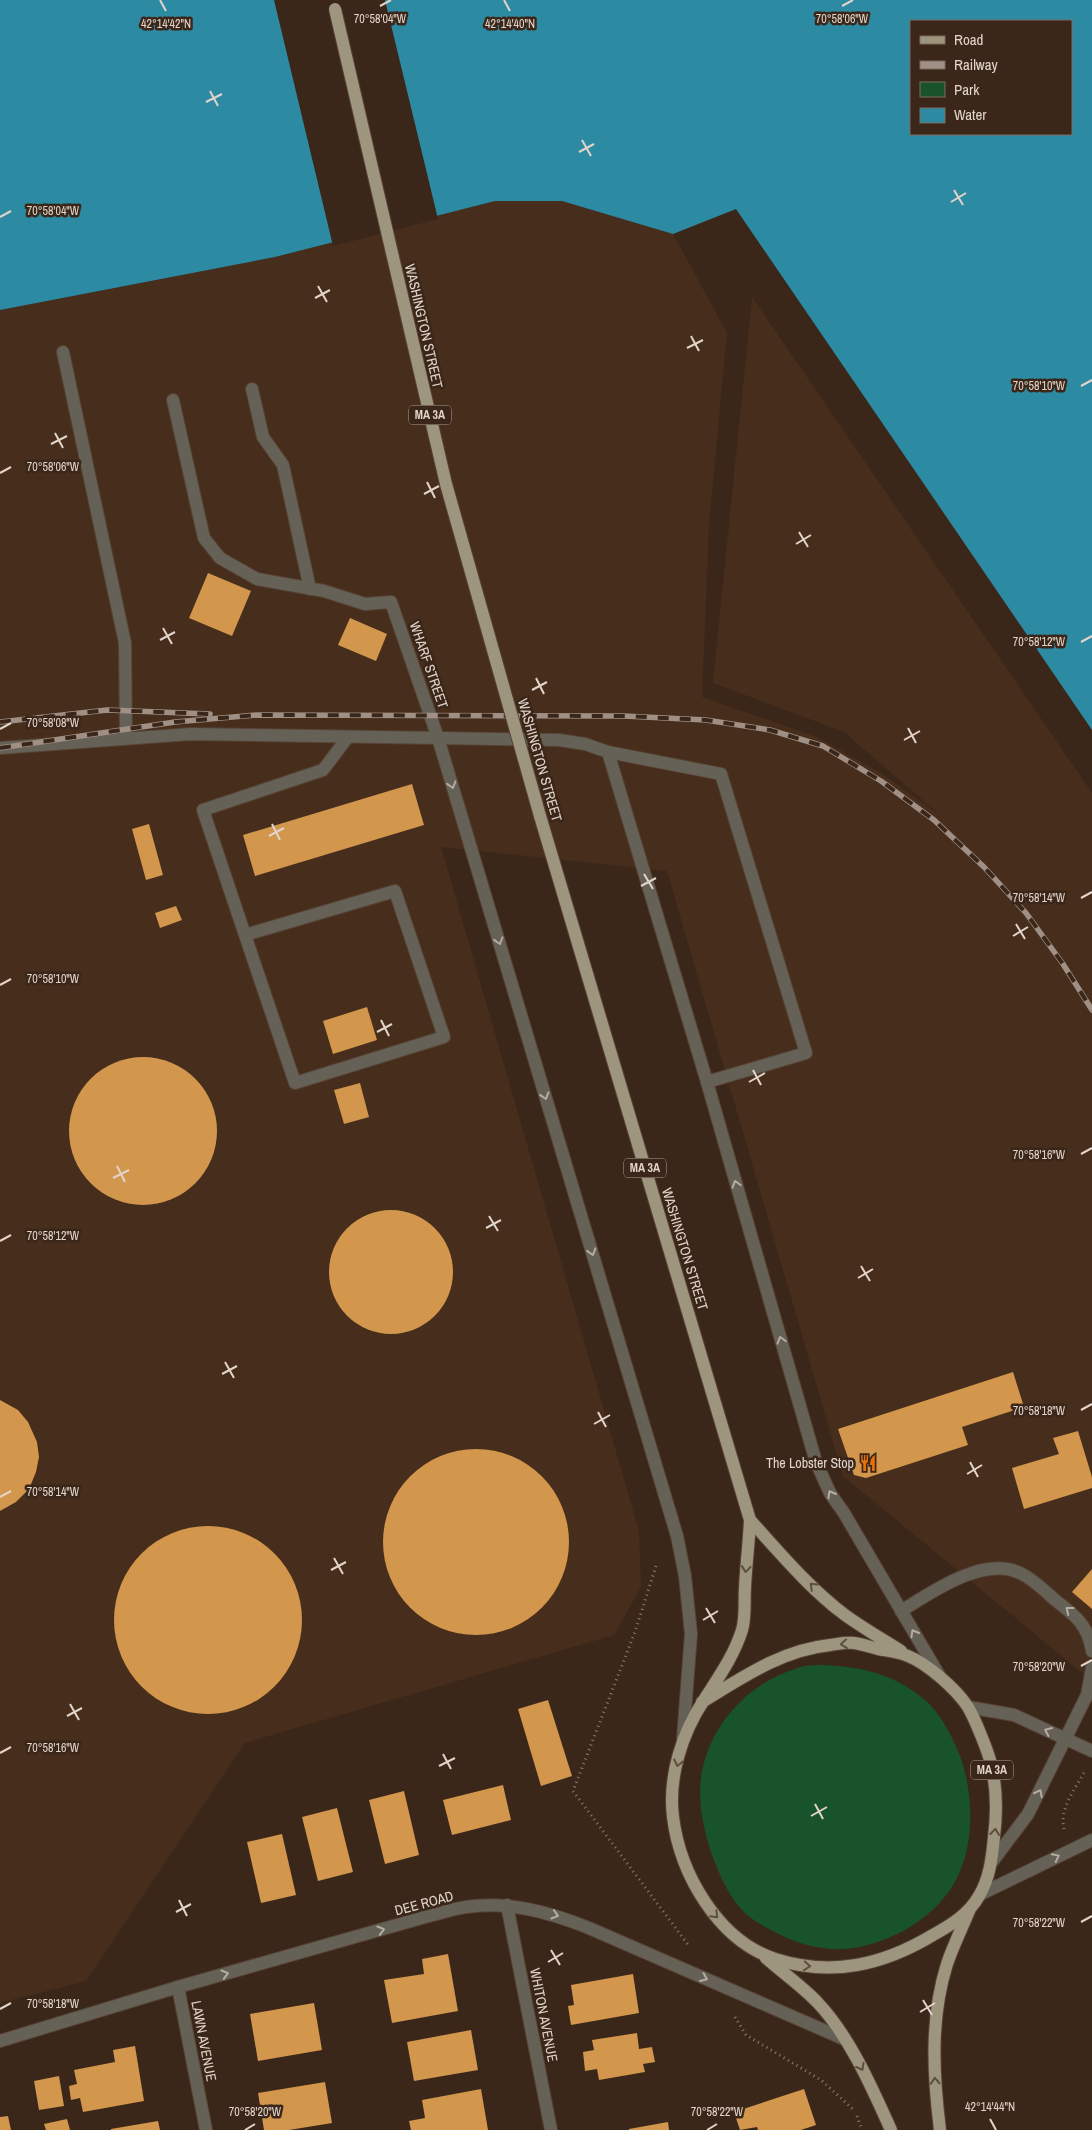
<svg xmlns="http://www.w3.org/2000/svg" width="1092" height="2130" viewBox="0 0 1092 2130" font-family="'Archivo Narrow',sans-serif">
<rect width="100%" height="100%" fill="#3b2719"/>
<polygon fill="#472d1b" points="495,201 562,201 673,234 727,333 709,524 702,697 817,737 881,773 941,816 844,732 713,683 752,297 1092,793 1092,1681 843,1476 667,871 441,847 639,1531 641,1587 614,1635 245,1743 86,1981 0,2003 0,310 275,257"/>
<path fill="#18532b" d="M824,1665C863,1667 894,1674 925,1700C941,1714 952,1736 960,1756C973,1792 975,1840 958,1876C939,1917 889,1945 845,1949C823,1950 800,1945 781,1935C768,1929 754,1922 744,1912C729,1897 719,1874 712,1855C705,1834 700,1813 700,1790C702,1733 744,1684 798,1668C806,1665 815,1665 824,1665Z"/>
<path fill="#2d8aa3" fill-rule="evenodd" d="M0,0H1092V730L736,209L673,234L562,201H495L275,257L0,310ZM911,21H1071V134H911Z"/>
<polygon fill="#3b2719" points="274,0 385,0 438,219 333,246"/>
<g fill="#d2964d">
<polygon points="208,573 251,591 232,636 189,618"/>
<polygon points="350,618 387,634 376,661 338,645"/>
<polygon points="412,784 424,825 255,876 243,835"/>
<polygon points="149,824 163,875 146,880 132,829"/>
<polygon points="176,906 182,920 160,928 155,913"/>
<polygon points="367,1007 377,1040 333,1054 323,1021"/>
<circle cx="143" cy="1131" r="74"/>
<polygon points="360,1083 369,1117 344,1124 334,1090"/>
<circle cx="391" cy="1272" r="62"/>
<polygon points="1013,1372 1024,1407 962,1427 968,1445 866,1478 854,1475 838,1429"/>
<polygon points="0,1400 18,1410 28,1422 37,1442 39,1457 36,1472 29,1489 16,1502 0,1511"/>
<polygon points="1078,1431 1092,1477 1092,1488 1024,1509 1012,1468 1059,1454 1053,1438"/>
<circle cx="476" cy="1542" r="93"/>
<circle cx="208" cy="1620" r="94"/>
<polygon points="1092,1569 1092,1609 1072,1592"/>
<polygon points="548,1700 572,1776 541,1786 518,1709"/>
<polygon points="503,1785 511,1820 452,1835 443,1800"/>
<polygon points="404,1791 419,1855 385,1864 369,1800"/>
<polygon points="337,1808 353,1872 318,1881 302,1817"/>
<polygon points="282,1834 296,1895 261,1903 247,1842"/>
<polygon points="448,1954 458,2011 392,2023 384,1980 424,1974 422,1959"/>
<polygon points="633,1974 639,2013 571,2025 568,2006 574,2005 571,1985"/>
<polygon points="314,2003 322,2050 258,2061 250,2014"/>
<polygon points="471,2030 478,2070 414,2081 407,2042"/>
<polygon points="637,2033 639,2049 652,2047 655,2062 643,2064 645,2072 599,2080 597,2069 585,2071 583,2052 594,2050 592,2040"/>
<polygon points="135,2046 144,2101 83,2112 80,2098 71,2100 69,2086 77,2084 74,2070 115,2062 113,2050"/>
<polygon points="59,2076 64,2106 39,2110 34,2081"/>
<polygon points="325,2082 332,2123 289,2130 264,2130 258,2093"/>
<polygon points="481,2089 488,2130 411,2130 409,2121 425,2118 422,2100"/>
<polygon points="804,2089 816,2125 801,2130 758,2130 757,2127 740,2130 734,2112"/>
<polygon points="8,2116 11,2130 0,2130 0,2117"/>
<polygon points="67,2119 70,2130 46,2130 44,2124"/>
<polygon points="158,2121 160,2130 111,2130 111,2129"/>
<polygon points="668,2122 669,2130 629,2130 629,2129"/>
</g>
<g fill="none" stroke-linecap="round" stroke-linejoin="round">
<g stroke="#564335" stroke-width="14">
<g id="lane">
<polyline points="63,352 125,643 126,738"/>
<polyline points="252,389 263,437 283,465 310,589"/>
<polyline points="0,748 191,734 438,738 391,602 365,604 324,591 257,579 220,558 204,538 173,400"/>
<polyline points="608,752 721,774 806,1053 707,1082"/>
<polyline points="245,935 295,1083 444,1037 395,891 245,935 203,810 323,770 348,737"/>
<path d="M901,1611C932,1592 985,1554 1022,1574C1034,1580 1045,1591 1055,1600C1075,1615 1088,1625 1092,1651"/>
<polyline points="968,1707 1014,1715 1092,1751"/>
<polyline points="992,1862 1028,1814 1087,1695 1092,1668"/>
<polyline points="981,1894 1092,1840"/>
</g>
</g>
<g stroke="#564335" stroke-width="14">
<g id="street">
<polyline points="683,1738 691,1634 685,1576 677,1536 438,738 559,740 585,744 608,752 707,1082 816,1462 830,1493 844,1513 939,1675"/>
<polyline points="507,1905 551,2130"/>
<polyline points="178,1987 206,2130"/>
<path d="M0,2041L178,1987L425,1917C438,1914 452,1909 466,1907C509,1901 549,1912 589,1928L844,2039"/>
</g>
</g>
<g stroke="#564335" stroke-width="14">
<g id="primary">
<path d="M540,816L750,1520C749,1543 746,1565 745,1588C744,1601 746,1617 742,1630C734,1656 718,1678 704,1700C682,1733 668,1777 673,1817C680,1874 718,1940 775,1959C832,1977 883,1965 933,1935C951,1925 969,1914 979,1896C990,1878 992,1857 994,1837C997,1813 997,1788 991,1764C988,1751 975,1719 968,1707C956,1689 928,1664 908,1656C899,1652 888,1651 878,1649C870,1647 862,1644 854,1643C847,1642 838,1644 830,1645C782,1650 743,1677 702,1702"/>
<path d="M750,1520C780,1553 810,1589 845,1615C863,1628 882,1639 901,1651"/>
<path d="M766,1958C783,1973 803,1987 818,2003C850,2037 872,2088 891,2130"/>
<path d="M940,2130C933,2074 930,2018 947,1964C953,1946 962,1928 969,1911"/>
</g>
</g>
<g stroke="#8d7c71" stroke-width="3" stroke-dasharray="1 4" stroke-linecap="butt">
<polyline points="656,1566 635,1632 573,1791 689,1946"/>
<path d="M1064,1829C1059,1809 1075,1789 1085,1771"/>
<polyline points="735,2017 746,2035 821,2080 854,2110"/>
<polyline points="857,2116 862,2130"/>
</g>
<use href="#lane" stroke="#656156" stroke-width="12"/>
<use href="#street" stroke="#656156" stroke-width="12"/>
<use href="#primary" stroke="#9e957f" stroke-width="12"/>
<g stroke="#9f8f84" stroke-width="5.5">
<g id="rail">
<polyline points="0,722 107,710 210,714"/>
<polyline points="0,748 175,722 257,715 624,716 706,720 770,730 823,746 881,781 934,820 984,867 1026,913 1063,964 1092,1010"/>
</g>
</g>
<use href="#rail" stroke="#3b2719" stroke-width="4" stroke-dasharray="11" stroke-linecap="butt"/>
<g stroke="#564335" stroke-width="14" stroke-linecap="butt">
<polyline id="primary-bridge" points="335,9 446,484 540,816"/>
</g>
<use href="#primary-bridge" stroke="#9e957f" stroke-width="12"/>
</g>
<defs><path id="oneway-chevron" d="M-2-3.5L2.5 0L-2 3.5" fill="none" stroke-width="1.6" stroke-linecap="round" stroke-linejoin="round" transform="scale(1.25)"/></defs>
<g stroke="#b6aca2">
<use href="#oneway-chevron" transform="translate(452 785) rotate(73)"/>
<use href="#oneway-chevron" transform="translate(499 941) rotate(73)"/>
<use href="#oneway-chevron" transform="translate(545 1096) rotate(73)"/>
<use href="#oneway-chevron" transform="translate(736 1184) rotate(-106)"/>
<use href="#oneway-chevron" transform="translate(592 1252) rotate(73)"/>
<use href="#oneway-chevron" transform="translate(781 1340) rotate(-106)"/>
<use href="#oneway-chevron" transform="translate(831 1494) rotate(-120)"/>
<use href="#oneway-chevron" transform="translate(1069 1610) rotate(-142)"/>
<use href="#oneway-chevron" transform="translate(914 1633) rotate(-120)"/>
<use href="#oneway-chevron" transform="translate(1048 1731) rotate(-155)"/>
<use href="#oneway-chevron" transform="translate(1039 1793) rotate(-63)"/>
<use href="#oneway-chevron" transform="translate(1056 1857) rotate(-26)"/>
<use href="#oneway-chevron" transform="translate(555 1915) rotate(17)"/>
<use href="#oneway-chevron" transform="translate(381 1930) rotate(-16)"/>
<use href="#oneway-chevron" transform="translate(225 1974) rotate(-16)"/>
<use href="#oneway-chevron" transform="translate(704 1978) rotate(24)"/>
</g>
<g stroke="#5e4e3d">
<use href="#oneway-chevron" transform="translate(746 1569) rotate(95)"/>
<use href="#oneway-chevron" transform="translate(813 1586) rotate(-136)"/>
<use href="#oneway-chevron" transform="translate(844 1644) rotate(174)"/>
<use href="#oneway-chevron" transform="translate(678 1763) rotate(102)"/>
<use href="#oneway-chevron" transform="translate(995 1832) rotate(-84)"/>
<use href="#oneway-chevron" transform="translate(715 1915) rotate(45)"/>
<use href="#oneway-chevron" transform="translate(807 1966) rotate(5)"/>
<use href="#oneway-chevron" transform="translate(861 2067) rotate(60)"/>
<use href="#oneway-chevron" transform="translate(935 2081) rotate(-93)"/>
</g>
<path fill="none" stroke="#e1d4cb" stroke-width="2" d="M160,0L166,11M504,0L510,11M380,6L391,0M842,6L853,0M210,91L218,106M206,102L222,94M582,140L591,156M579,152L594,144M954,190L963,205M951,202L966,193M0,217L11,211M318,286L327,302M315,298L330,290M691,336L699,351M687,348L703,340M1081,386L1092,380M55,433L63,448M51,444L67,436M0,473L11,467M427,482L435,498M424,494L439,486M799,532L808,547M796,544L811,535M163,628L172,644M160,640L175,632M1081,642L1092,636M536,678L544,694M532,690L547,682M908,728L916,743M0,729L11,723M904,740L920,731M272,824L280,840M269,836L284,828M644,874L653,889M641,886L656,878M1081,898L1092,892M1016,924L1025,939M1013,936L1028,927M0,985L11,979M381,1020L389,1036M377,1032L392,1024M753,1070L761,1085M749,1082L765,1073M1081,1154L1092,1148M117,1166L125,1182M113,1178L129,1170M489,1216L498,1231M486,1228L501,1220M0,1241L11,1235M861,1266L870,1281M858,1278L873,1269M225,1362L234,1378M222,1374L237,1366M1081,1410L1092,1404M598,1412L606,1427M594,1424L610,1415M970,1462L978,1477M967,1474L982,1465M0,1497L11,1491M334,1558L343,1574M331,1570L346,1562M706,1608L715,1623M703,1620L718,1611M1081,1666L1092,1660M70,1704L79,1720M67,1716L82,1708M0,1753L11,1747M443,1754L451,1769M439,1766L455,1758M815,1804L823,1819M811,1816L827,1807M179,1900L187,1916M176,1912L191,1904M1081,1922L1092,1916M551,1950L560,1965M548,1962L563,1953M923,2000L932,2015M0,2009L11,2003M920,2012L935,2003M990,2119L996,2130M245,2130L255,2124M707,2130L717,2124"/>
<defs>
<g id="restaurant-bare" transform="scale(1.35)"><path d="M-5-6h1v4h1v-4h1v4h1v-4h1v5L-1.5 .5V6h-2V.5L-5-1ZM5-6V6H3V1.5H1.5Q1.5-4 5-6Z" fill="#e8710a" stroke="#3b2719" stroke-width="2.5" paint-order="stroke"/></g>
</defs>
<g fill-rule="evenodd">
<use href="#restaurant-bare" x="868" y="1463"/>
</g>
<g text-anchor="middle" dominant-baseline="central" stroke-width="5" stroke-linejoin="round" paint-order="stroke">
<g fill="#3b2719" stroke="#afa096" stroke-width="1">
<rect x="409" y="405.5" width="42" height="19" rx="4"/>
<rect x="624" y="1158.5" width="42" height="19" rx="4"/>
<rect x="971" y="1760.5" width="42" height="19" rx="4"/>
</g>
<g font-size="12" font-weight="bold" fill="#e1d4cb">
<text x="430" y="415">MA 3A</text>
<text x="645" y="1168">MA 3A</text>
<text x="992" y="1770">MA 3A</text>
</g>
<g font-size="14" fill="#e1d4cb" stroke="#3b2719">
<text transform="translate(424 326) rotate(77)">WASHINGTON STREET</text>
<text transform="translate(429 665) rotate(71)">WHARF STREET</text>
<text transform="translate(540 760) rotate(74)">WASHINGTON STREET</text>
<text transform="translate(685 1249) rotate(73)">WASHINGTON STREET</text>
<text transform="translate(424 1903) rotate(-15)">DEE ROAD</text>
<text transform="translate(544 2015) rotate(79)">WHITON AVENUE</text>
<text transform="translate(204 2041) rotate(79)">LAWN AVENUE</text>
</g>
<g font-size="14" fill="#e1d4cb" stroke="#3b2719" text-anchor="end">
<text x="854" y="1463">The Lobster Stop</text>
</g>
</g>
<g font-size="12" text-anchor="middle" fill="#e1d4cb" stroke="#3b2719" stroke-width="5" stroke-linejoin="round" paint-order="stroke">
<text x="380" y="23">70°58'04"W</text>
<text x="842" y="23">70°58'06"W</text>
<text x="166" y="28">42°14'42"N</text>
<text x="510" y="28">42°14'40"N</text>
<text x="53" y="215">70°58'04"W</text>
<text x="1039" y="390">70°58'10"W</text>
<text x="53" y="471">70°58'06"W</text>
<text x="1039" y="646">70°58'12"W</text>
<text x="53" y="727">70°58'08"W</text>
<text x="1039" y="902">70°58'14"W</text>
<text x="53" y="983">70°58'10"W</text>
<text x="1039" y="1159">70°58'16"W</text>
<text x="53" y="1240">70°58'12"W</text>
<text x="1039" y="1415">70°58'18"W</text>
<text x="53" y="1496">70°58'14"W</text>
<text x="1039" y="1671">70°58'20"W</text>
<text x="53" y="1752">70°58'16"W</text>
<text x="1039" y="1927">70°58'22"W</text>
<text x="53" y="2008">70°58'18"W</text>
<text x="990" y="2111">42°14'44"N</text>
<text x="255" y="2116">70°58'20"W</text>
<text x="717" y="2116">70°58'22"W</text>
</g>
<rect x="910" y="20" width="162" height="115" fill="#3b2719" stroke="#7d6c60"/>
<rect x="920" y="36" width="25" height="8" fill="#9e957f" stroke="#7d6c60"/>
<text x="954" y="45" font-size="15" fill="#e1d4cb">Road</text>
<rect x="920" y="61" width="25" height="8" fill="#9f8f84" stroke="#7d6c60"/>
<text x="954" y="70" font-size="15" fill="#e1d4cb">Railway</text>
<rect x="920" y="82" width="25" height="15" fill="#18532b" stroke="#7d6c60"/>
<text x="954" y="95" font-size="15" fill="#e1d4cb">Park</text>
<rect x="920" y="108" width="25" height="15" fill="#2d8aa3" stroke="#7d6c60"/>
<text x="954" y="120" font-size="15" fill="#e1d4cb">Water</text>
</svg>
